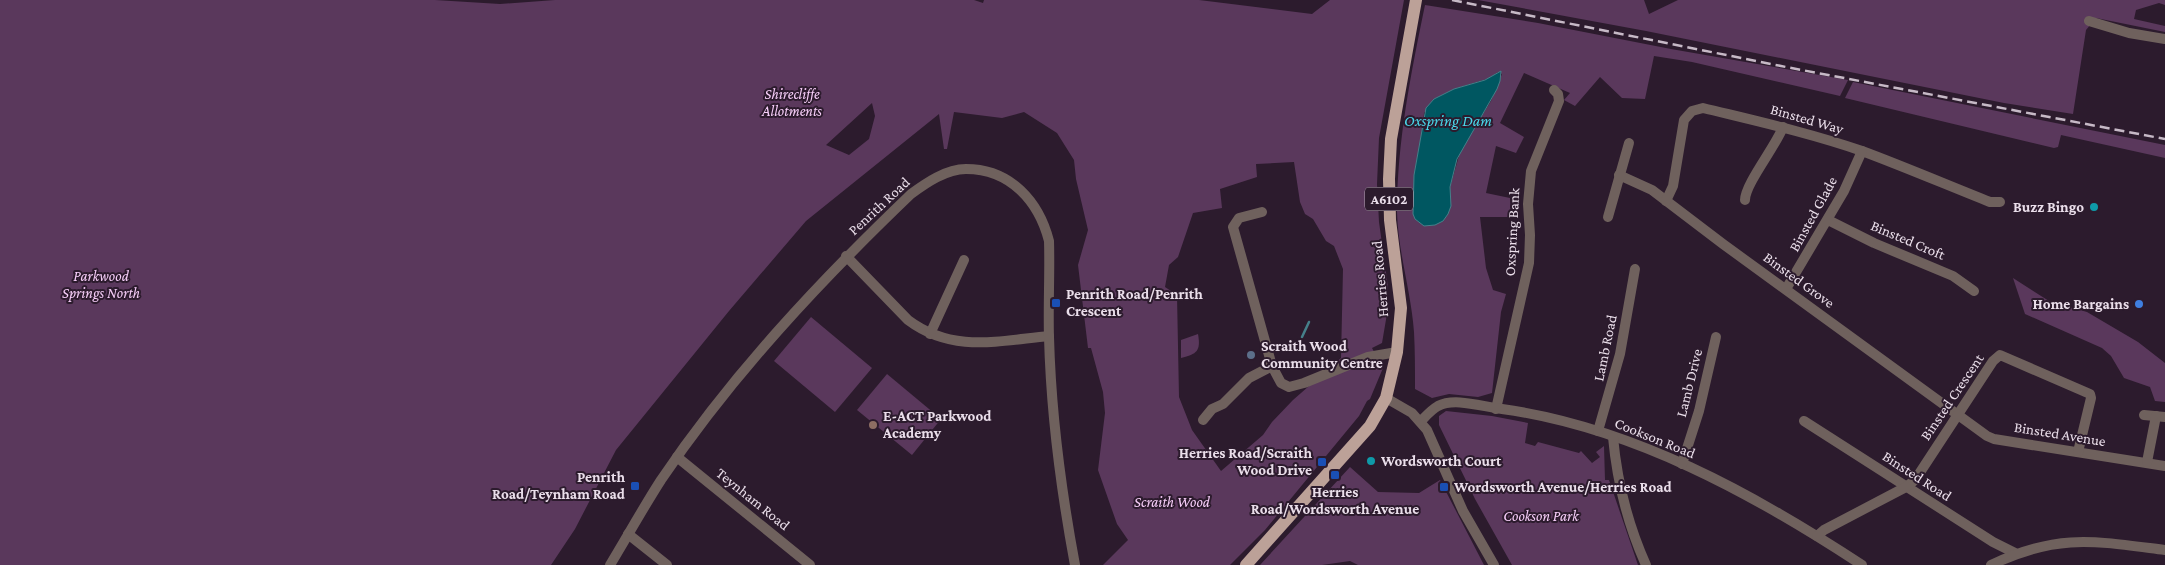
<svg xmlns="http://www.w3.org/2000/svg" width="2165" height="565" viewBox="0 0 2165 565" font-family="'Crimson Pro',serif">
<rect width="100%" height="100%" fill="#2c1b2d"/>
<g fill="#5a385c" fill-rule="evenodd">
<path d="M0,0H435L500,4L555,0H974L983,3L984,0H1199L1312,14L1330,0H1404L1379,138L1377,184L1379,222L1388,287V308L1382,343L1372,348L1383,368L1370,399L1367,401L1359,416L1265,530L1230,565H1103L1128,540L1117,524L1098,470L1105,413L1103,392L1091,348H1088L1078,265L1088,230L1076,179L1074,160L1057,133L1024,112L1002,118L954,112L947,149H944L939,114L806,221L729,311L616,450L575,529L551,565H0ZM872,103L875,116L869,139L849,155L826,145ZM1294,162L1300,202L1305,214L1313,219L1326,241L1334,246L1343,269L1341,358L1293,400L1272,422L1263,435L1221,471L1192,430L1179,397L1177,295L1165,287L1169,265L1178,257L1193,213L1222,208L1220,189L1257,177L1256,164Z"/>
<polygon points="1478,0 1644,0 1649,14 1678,0 2165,0 2165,5 2159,3 2136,10 2134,19 2165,26 2165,32 2096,18 2086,30 2073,114 2004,103 1646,31"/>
<path d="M1425,5L1538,23L1671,49L1848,80L1840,96L1692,62L1654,56L1645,99L1622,98L1600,77L1575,106L1564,100L1570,93L1524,73L1500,123L1524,137L1516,153L1496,146L1486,193L1510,198L1511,217H1480L1486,268L1493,290L1506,294L1501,312L1492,393L1478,397L1449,394L1432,398L1415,389C1415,370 1415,351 1414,332C1411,291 1398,252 1397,212C1397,142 1411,73 1425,5ZM1498,72L1502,74L1491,101L1461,149L1450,187L1414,203L1416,163L1422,137L1424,113L1434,99L1454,89L1490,78Z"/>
<polygon points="1853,82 2165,145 2165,158 2061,135 2058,147 2054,148 1845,98"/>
<polygon points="2013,278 2049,301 2087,312 2138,342 2165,363 2165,402 2155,401 2150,387 2124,378 2111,356 2102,348 2025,314"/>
<polygon points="811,317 872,368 835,412 774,361"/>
<path d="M1198,334C1201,351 1197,354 1181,358V340Z"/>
<polygon points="887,374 941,419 912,455 857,410"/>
<polygon points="1446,411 1492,416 1528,423 1525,443 1535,446 1538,442 1579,453 1581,451 1592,463 1600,457 1596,452 1604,446 1605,480 1609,480 1638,565 1512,565 1475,499 1439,425 1439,416"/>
<polygon points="1350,467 1378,492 1419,493 1440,480 1484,565 1358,565 1350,561 1322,565 1260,565"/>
</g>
<polygon fill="#005761" stroke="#46808a" points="1501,71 1500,81 1497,89 1457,159 1450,187 1451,206 1448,214 1443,221 1435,225 1424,226 1415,219 1413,214 1414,175 1426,108 1434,99 1454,89 1485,80"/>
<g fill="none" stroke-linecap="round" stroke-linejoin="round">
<polyline stroke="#46808a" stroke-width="2.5" points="1302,337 1309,322"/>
<g stroke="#6f615d" stroke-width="10">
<polyline points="2089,21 2129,33 2165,39"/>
<polyline points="1619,175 1652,190 1723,244 1987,436 1994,439 2165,466"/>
<path d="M1745,200C1745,184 1776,146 1783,127"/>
<path d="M1666,201L1673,186L1684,120L1692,111L1703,108C1756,121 1810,133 1862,151C1905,167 1947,185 1990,202H2000"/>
<polyline points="1262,212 1239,218 1233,227 1272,366 1281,383 1289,387 1304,383 1368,357 1397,352"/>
<polyline points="1608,217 1629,143"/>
<polyline points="1828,220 1874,243 1953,276 1974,291"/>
<path d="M846,256L908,320C952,353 997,341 1049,336"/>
<polyline points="1786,289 1844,191 1862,151"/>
<polyline points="930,334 964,260"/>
<polyline points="1386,398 1412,413 1427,430 1463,511 1494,565"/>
<polyline points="1496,409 1529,263 1530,235 1528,204 1531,171 1559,101 1558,94 1554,90"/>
<polyline points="2144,415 2165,417"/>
<polyline points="1203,420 1212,409 1223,404 1249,378 1272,366"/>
<path d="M1421,421C1426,416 1431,410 1438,406C1455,397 1483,407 1502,409C1632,427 1754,494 1862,565"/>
<polyline points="1804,421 1993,542 2015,553"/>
<polyline points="1598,431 1620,354 1635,269"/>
<path d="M1613,437C1617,481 1628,525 1646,565"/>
<polyline points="677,457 810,565"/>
<polyline points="2147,462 2156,416"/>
<polyline points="1682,464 1699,411 1716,337"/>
<polyline points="628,534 667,565"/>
<polyline points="1817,536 1824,530 1906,487 1915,480 1993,361 2000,355 2090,394 2091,398 2078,452"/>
<path d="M610,565C627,537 643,508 661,480C732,375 819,282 911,194C926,183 946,169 966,169C1011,169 1039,202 1049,241C1050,273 1048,305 1049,337C1051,413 1061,490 1075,565"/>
<path d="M1991,565C2058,533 2094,541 2165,550"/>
</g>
<polyline stroke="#bca198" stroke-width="12" points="1246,565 1370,426 1386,398 1397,352 1401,308 1390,220 1389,179 1391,139 1416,0"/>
<polyline stroke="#c6b9c6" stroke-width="2.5" stroke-dasharray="10 5" stroke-linecap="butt" points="1452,0 1786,67 2165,139"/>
</g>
<g fill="#0f9aa8" stroke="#2c1b2d" stroke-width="2">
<circle cx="2094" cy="207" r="5"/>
<circle cx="1371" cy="461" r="5"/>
</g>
<g fill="#1a4fb4" stroke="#2c1b2d" stroke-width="2">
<rect x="1051" y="298" width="10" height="10" rx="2.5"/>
<rect x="1317" y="457" width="10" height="10" rx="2.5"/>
<rect x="1330" y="470" width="10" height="10" rx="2.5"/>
<rect x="630" y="481" width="10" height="10" rx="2.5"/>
<rect x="1439" y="482" width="10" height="10" rx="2.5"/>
</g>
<circle fill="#3f7fe0" stroke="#2c1b2d" stroke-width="2" cx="2139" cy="304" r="5"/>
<circle fill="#5c6f8a" stroke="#2c1b2d" stroke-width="2" cx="1251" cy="355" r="5"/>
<circle fill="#8d6e63" stroke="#2c1b2d" stroke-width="2" cx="873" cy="425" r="5"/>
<g text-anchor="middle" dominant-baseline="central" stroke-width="4" stroke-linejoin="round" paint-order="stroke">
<rect fill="#2c1b2d" stroke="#b1a4b1" stroke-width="1" x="1365" y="187.5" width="48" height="23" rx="4"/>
<g font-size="14" font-weight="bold" fill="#eadeea">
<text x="1389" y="199">A6102</text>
</g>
<g font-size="15" font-style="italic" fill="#f7cef9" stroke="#2c1b2d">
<text x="792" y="94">Shirecliffe<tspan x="792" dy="17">Allotments</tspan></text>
<text x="101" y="276">Parkwood<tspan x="101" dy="17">Springs North</tspan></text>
<text x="1172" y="502">Scraith Wood</text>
<text x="1541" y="516">Cookson Park</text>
</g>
<g font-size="15" fill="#eadeea" stroke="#2c1b2d">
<text transform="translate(1807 119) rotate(16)">Binsted Way</text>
<text transform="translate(879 206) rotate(-43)">Penrith Road</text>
<text transform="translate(1813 214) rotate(-61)">Binsted Glade</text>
<text transform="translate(1512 232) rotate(-87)">Oxspring Bank</text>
<text transform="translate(1908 240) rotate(23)">Binsted Croft</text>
<text transform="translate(1380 279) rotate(-95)">Herries Road</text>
<text transform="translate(1799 280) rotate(36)">Binsted Grove</text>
<text transform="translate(1605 348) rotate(-78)">Lamb Road</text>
<text transform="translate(1689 383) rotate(-76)">Lamb Drive</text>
<text transform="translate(1952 397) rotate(-56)">Binsted Crescent</text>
<text transform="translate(2060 434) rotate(9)">Binsted Avenue</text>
<text transform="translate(1655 438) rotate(22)">Cookson Road</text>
<text transform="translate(1917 476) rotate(33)">Binsted Road</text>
<text transform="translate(753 499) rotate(39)">Teynham Road</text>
</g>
<g font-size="15" font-weight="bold" fill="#eadeea" stroke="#2c1b2d" text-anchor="start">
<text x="2084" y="207" text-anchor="end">Buzz Bingo</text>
<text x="1066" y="294">Penrith Road/Penrith<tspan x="1066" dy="17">Crescent</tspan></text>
<text x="2129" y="304" text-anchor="end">Home Bargains</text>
<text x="1261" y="346">Scraith Wood<tspan x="1261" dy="17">Community Centre</tspan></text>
<text x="883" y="416">E-ACT Parkwood<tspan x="883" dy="17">Academy</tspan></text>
<text x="1312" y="453" text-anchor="end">Herries Road/Scraith<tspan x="1312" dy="17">Wood Drive</tspan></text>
<text x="1381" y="461">Wordsworth Court</text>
<text x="625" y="477" text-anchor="end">Penrith<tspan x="625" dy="17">Road/Teynham Road</tspan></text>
<text x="1454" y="487">Wordsworth Avenue/Herries Road</text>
<text x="1335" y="492" text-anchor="middle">Herries<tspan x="1335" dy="17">Road/Wordsworth Avenue</tspan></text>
</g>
<g font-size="16" font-style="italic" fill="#4ad8ea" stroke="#2c1b2d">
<text x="1448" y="120">Oxspring Dam</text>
</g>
</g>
</svg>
